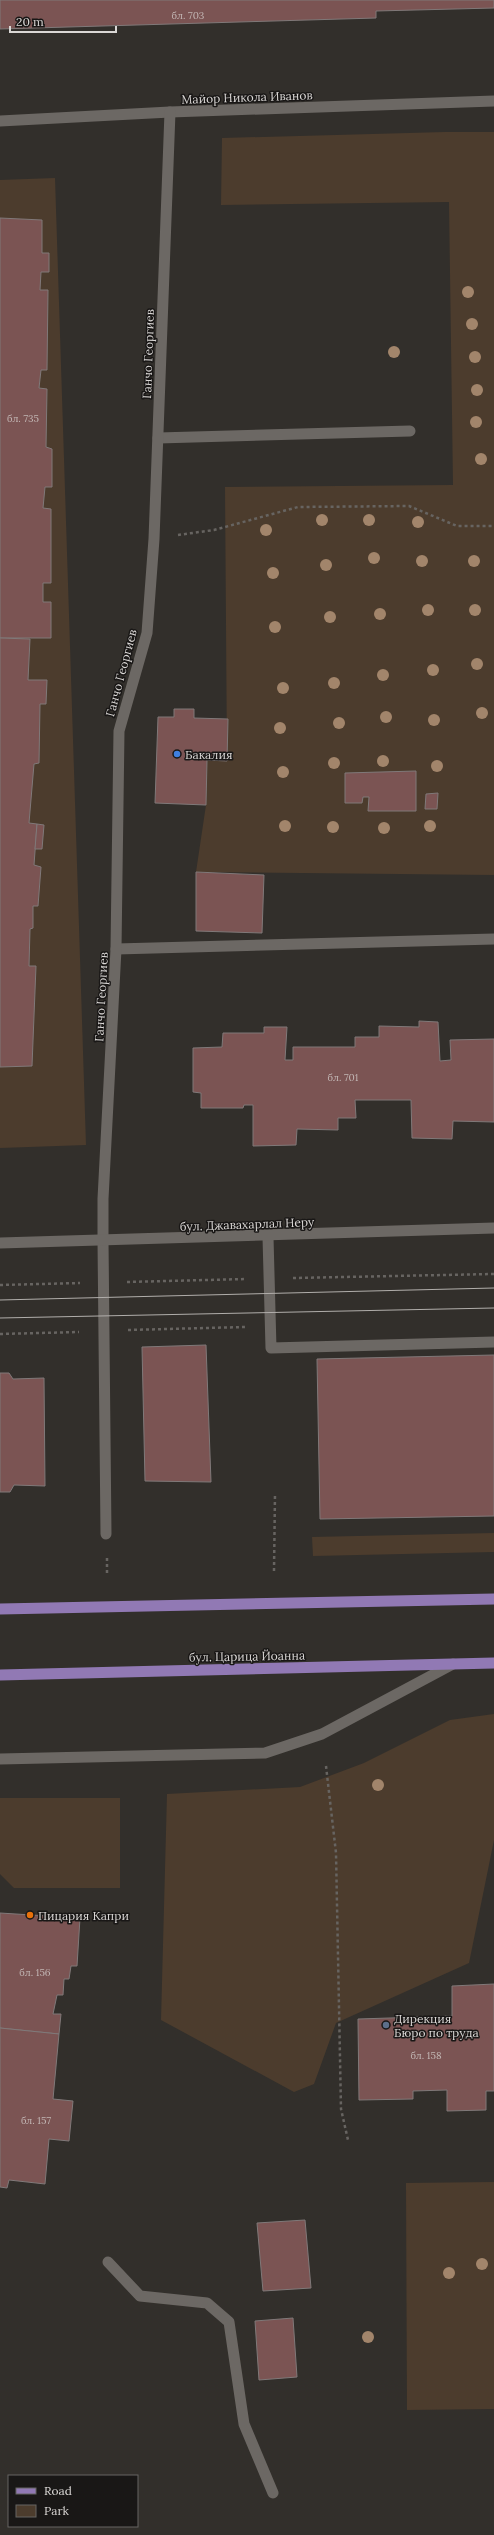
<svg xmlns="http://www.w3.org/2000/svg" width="494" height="2535" viewBox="0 0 494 2535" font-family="Lora,serif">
<rect width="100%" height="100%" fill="#322f2b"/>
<g fill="#4c3c2d">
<polygon points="445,132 494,132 494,875 196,872 206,805 207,760 227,760 225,487 453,485 449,202 221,205 222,138"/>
<polygon points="55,178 86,1145 0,1148 0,180"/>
<polygon points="494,1533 494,1552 313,1556 312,1537"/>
<polygon points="494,1714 494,1840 469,1963 336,2023 314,2084 294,2092 161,2020 167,1794 300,1787 364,1763 450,1720"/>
<polygon points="0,1798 120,1798 120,1888 14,1888 0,1874"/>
<polygon points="494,2182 494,2409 407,2410 406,2183"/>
</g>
<g fill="#7b5453" stroke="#807979">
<polygon points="0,0 494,0 494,8 376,11 376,18 0,29"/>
<polygon points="0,218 42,220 42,253 49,253 49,272 41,272 40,290 48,290 47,370 41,370 39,388 47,389 46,447 52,449 52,487 45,487 43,508 51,509 51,583 43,583 43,602 51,602 51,638 0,638"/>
<polygon points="0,638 30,639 28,680 47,680 46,704 40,704 39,763 34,764 29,823 37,824 34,865 41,867 38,906 33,906 33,928 30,929 29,966 36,966 32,1066 0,1067"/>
<polygon points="174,709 194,709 194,718 228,719 227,761 207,760 206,805 155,803 158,717 174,717"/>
<polygon points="416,771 416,811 368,811 369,797 363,797 362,803 345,803 345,773"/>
<polygon points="438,793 437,809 425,809 426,794"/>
<polygon points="37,824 44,825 42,849 35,849"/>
<polygon points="196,872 264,875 262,933 196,931"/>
<polygon points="419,1021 438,1022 440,1061 451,1060 450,1040 494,1039 494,1122 453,1121 452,1139 412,1138 411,1100 355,1100 356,1118 338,1118 338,1130 297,1129 296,1145 253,1146 253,1105 244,1105 243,1108 201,1108 201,1093 193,1092 193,1048 222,1047 223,1033 264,1033 264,1027 287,1027 285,1060 293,1060 293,1047 355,1047 355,1037 379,1037 379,1026 419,1027"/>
<polygon points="206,1345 211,1482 145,1481 142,1347"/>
<polygon points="494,1355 494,1516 320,1519 317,1359"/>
<polygon points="0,1373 9,1373 13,1379 44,1378 45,1486 14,1485 10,1492 0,1492"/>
<polygon points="0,1913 80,1918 77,1966 71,1966 69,1979 64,1979 63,1995 57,1995 53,2014 61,2014 59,2034 0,2028"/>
<polygon points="494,1984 494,2091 486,2091 486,2110 447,2111 447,2090 413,2091 413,2099 359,2100 358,2019 452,2016 452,1986"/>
<polygon points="0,2028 59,2034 53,2099 73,2101 69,2141 49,2139 45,2184 9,2180 7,2188 0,2187"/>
<polygon points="305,2220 311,2288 263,2291 257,2223"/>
<polygon points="293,2318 297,2377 259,2380 255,2321"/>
</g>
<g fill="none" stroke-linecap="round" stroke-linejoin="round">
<g stroke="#676461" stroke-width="2.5" stroke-dasharray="3 3" stroke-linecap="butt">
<polyline points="178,535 214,530 298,507 409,506 457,526 494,526"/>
<polyline points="293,1278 494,1274"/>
<polyline points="127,1282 246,1279"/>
<polyline points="0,1285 80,1283"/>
<polyline points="128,1330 245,1327"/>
<polyline points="0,1334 79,1332"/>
<polyline points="107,1558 107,1575"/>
<polyline points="274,1571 275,1494"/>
<polyline points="326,1766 336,1853 341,2109 348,2140"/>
</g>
<g stroke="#6c6864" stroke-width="11">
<polyline points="158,438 410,431"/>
<polyline points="268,1237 271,1348 494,1342"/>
<polyline points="103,1240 106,1534"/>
<polyline points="108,2262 140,2296 207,2303 229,2322 244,2424 273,2493"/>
</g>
<g stroke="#6c6864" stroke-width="11">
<polyline points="0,121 170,112 494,101"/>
<polyline points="116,949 494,939"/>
<polyline points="103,1240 103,1199 116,949 119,731 147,633 154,539 170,112"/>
<polyline points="0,1759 265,1753 322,1734 453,1664"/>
</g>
<polyline stroke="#6c6864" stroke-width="11" points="0,1243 494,1228"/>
<g stroke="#9179b4" stroke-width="11">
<polyline points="0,1609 494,1599"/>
<polyline points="0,1675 494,1663"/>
</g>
<g stroke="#b1aeab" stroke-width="1">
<polyline points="0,1300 494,1288"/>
<polyline points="0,1318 494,1308"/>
</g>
</g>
<g fill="#a2856b">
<circle cx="468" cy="292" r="6"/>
<circle cx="472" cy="324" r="6"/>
<circle cx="394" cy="352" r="6"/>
<circle cx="475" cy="357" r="6"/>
<circle cx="477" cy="390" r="6"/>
<circle cx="476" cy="422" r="6"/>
<circle cx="481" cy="459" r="6"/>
<circle cx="322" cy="520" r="6"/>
<circle cx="369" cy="520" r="6"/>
<circle cx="418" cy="522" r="6"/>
<circle cx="266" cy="530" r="6"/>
<circle cx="374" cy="558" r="6"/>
<circle cx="422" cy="561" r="6"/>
<circle cx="474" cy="561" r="6"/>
<circle cx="326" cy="565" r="6"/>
<circle cx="273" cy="573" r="6"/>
<circle cx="428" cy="610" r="6"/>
<circle cx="475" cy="610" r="6"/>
<circle cx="380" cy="614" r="6"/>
<circle cx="330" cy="617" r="6"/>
<circle cx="275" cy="627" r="6"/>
<circle cx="477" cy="664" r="6"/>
<circle cx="433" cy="670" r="6"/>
<circle cx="383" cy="675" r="6"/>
<circle cx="334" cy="683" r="6"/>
<circle cx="283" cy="688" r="6"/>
<circle cx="482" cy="713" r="6"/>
<circle cx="386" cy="717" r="6"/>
<circle cx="434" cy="720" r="6"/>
<circle cx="339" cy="723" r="6"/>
<circle cx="280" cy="728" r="6"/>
<circle cx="383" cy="761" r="6"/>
<circle cx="334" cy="763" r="6"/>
<circle cx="437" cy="766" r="6"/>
<circle cx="283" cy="772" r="6"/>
<circle cx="285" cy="826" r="6"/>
<circle cx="430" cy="826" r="6"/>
<circle cx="333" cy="827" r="6"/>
<circle cx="384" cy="828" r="6"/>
<circle cx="378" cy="1785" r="6"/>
<circle cx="482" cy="2264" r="6"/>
<circle cx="449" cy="2273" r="6"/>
<circle cx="368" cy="2337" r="6"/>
</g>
<circle fill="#3f7fe0" stroke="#191716" stroke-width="1.5" cx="177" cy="754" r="4"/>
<circle fill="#e8710a" stroke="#191716" stroke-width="1.5" cx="30" cy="1915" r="4"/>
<circle fill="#5c6f8a" stroke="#191716" stroke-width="1.5" cx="386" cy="2025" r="4"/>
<g text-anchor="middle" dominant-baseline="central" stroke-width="3" stroke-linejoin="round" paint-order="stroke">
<g font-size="10" fill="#c2b6b4">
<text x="188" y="15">бл. 703</text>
<text x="23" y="418">бл. 735</text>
<text x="343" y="1077">бл. 701</text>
<text x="35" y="1972">бл. 156</text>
<text x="426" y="2055">бл. 158</text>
<text x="36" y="2120">бл. 157</text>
</g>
<g font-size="12" fill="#dad7d5" stroke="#191716">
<text transform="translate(247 97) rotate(-2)">Майор Никола Иванов</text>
<text transform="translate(148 354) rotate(-88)">Ганчо Георгиев</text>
<text transform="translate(121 673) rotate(-75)">Ганчо Георгиев</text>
<text transform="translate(101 997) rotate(-87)">Ганчо Георгиев</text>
<text transform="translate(247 1224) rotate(-2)">бул. Джавахарлал Неру</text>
<text transform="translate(247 1656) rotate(-1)">бул. Царица Йоанна</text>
</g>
<g font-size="12" fill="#dad7d5" stroke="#191716" text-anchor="start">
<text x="185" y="754">Бакалия</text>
<text x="38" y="1915">Пицария Капри</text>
<text x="394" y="2018">Дирекция<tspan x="394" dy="14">Бюро по труда</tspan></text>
</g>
</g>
<rect x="8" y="2475" width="130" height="52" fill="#191716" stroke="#666462"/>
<rect x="16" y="2488" width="20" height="6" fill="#9179b4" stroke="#666462"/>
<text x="44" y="2495" font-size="12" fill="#dad7d5">Road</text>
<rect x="16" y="2505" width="20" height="12" fill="#4c3c2d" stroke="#666462"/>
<text x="44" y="2515" font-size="12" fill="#dad7d5">Park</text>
<path d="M10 26v6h106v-6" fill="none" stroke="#dad7d5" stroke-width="2"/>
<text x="16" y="26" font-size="12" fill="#dad7d5" stroke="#191716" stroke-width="3" paint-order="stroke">20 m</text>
</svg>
